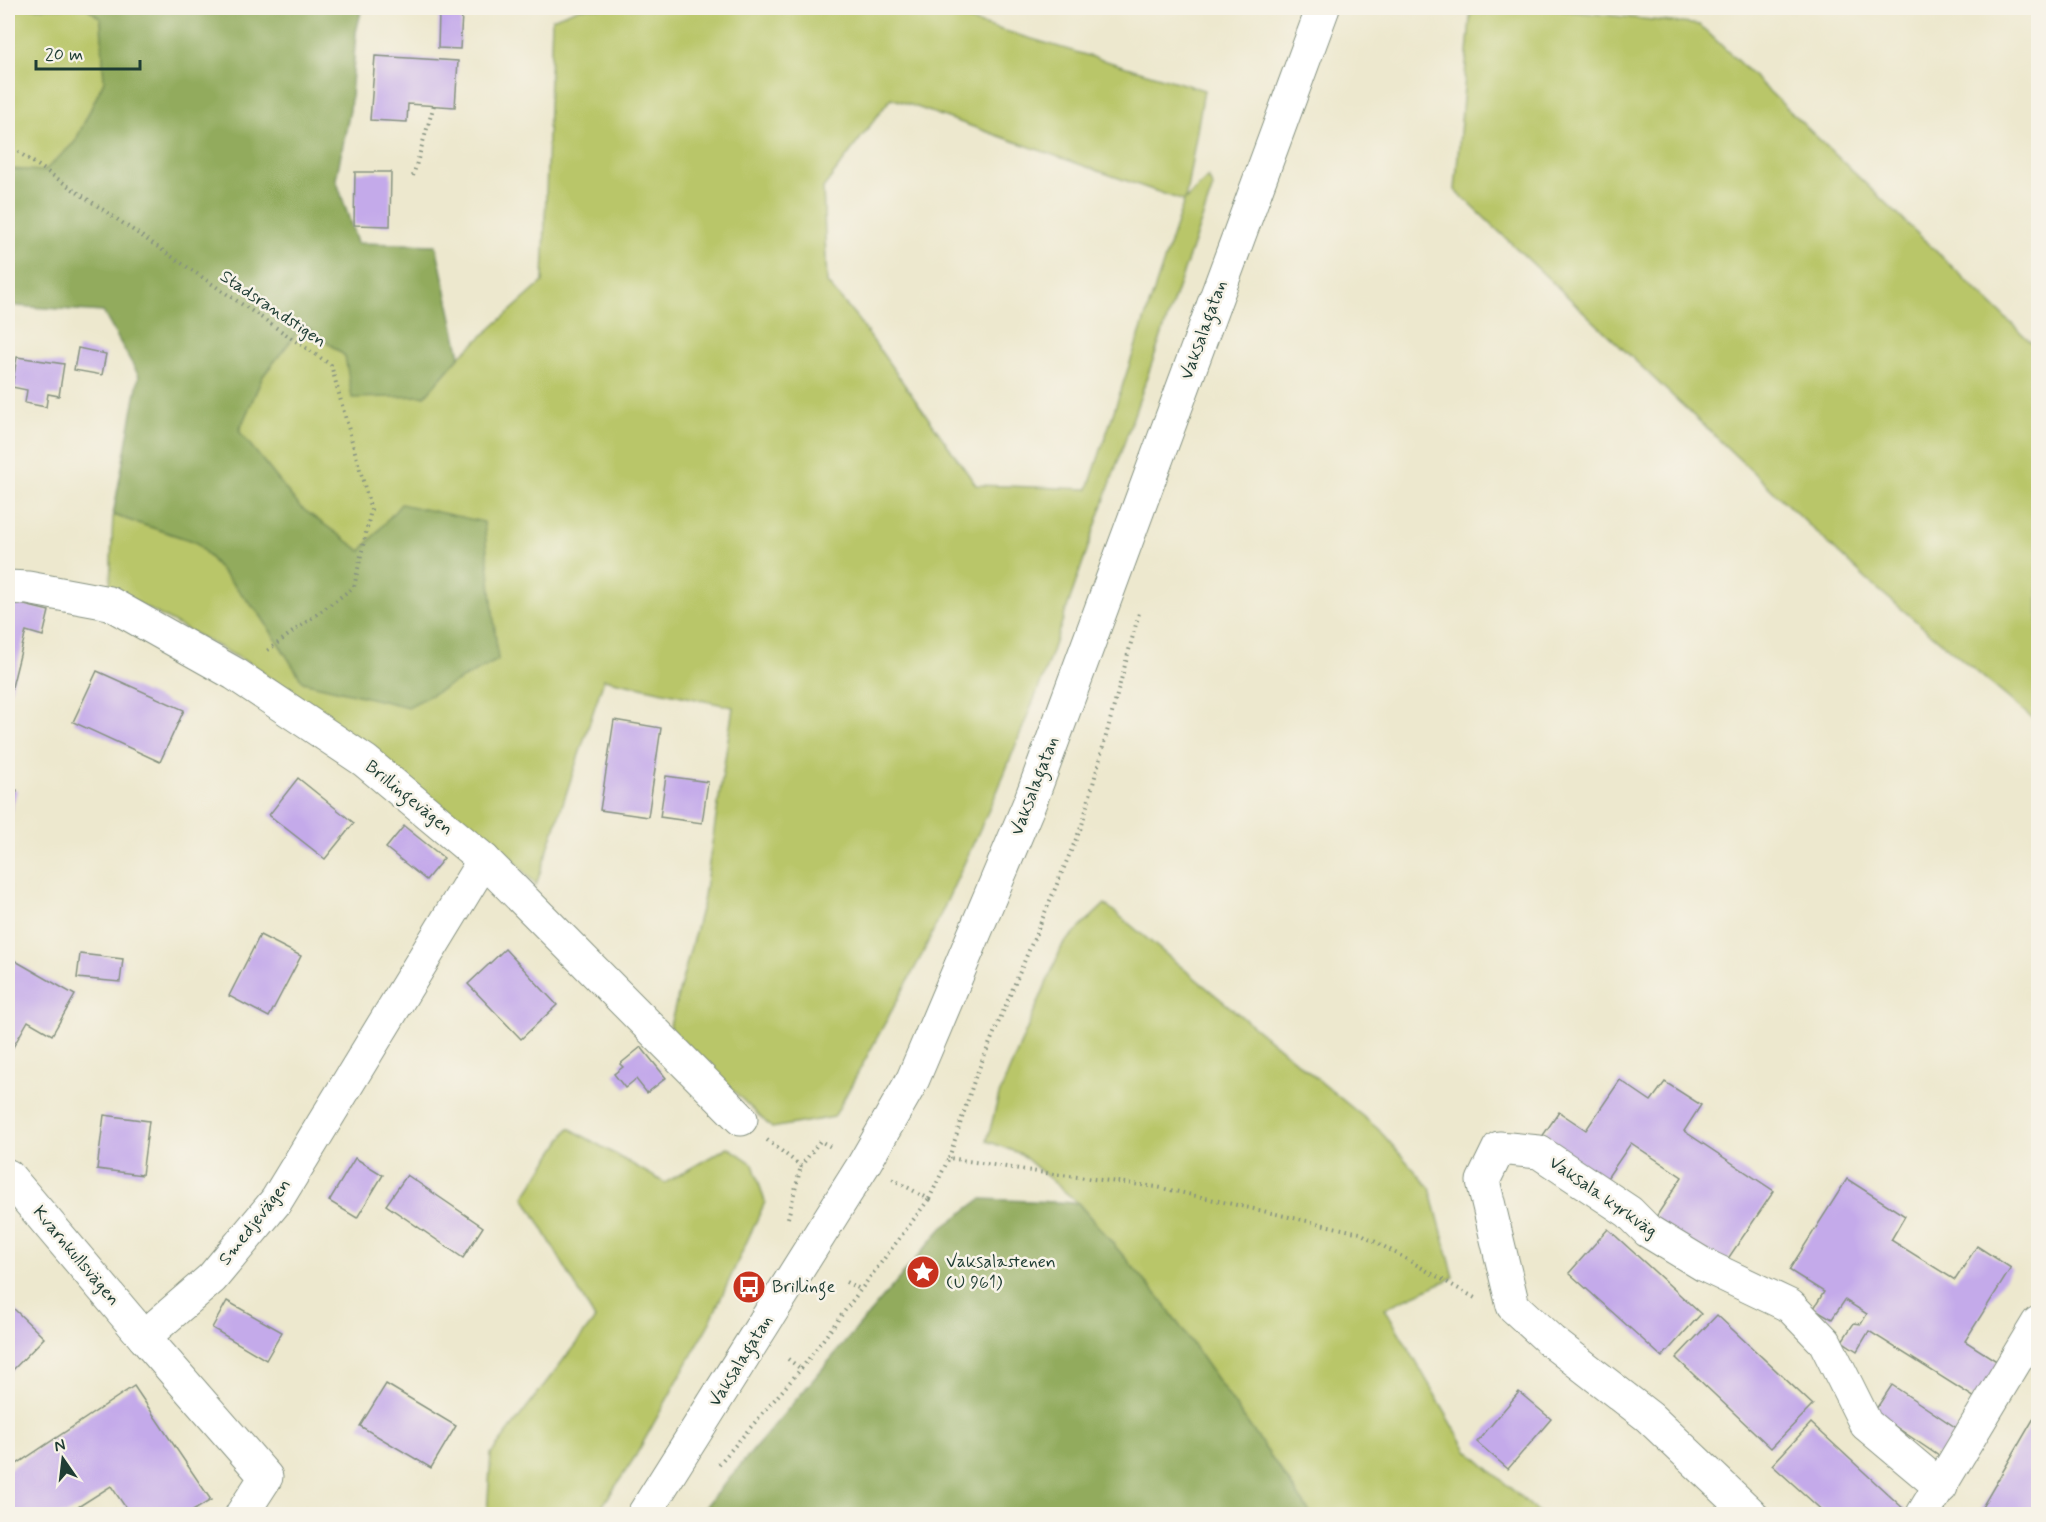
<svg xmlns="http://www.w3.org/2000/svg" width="2046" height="1522" viewBox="0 0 2046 1522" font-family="Mynerve,sans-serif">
<rect width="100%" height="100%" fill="#f7f3e8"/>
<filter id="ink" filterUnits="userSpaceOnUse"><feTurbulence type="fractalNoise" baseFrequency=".0167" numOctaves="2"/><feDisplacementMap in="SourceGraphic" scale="12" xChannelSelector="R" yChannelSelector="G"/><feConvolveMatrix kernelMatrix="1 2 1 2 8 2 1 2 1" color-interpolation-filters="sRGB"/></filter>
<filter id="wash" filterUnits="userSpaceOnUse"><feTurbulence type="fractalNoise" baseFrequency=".008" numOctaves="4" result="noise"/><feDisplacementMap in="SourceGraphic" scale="24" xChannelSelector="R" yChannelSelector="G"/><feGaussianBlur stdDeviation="1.35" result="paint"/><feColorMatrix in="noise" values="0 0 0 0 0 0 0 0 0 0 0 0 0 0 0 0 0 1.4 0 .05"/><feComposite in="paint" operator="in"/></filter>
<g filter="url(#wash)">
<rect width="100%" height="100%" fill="#ede8ce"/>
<g fill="#b9c669" stroke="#6c824e" stroke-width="1.5" fill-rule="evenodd">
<polygon points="8,8 87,8 101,19 104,81 75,142 44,172 8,169"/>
<path d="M580,8H953L958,17L1204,90L1185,200L1208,177L1213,187L1043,677L997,792L923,953L834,1117L772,1128L669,1029L703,902L733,707L604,679L536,885L510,856L252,665L110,588L113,515L196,542L261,616L304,682L401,505L361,551L300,507L239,431L263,376L304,324L345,356L425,396L460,356L543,282L552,19ZM891,98L1184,201L1088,489L976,485L854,314L827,283L823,188Z"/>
<polygon points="1471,8 1539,8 1700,25 2038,349 2038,723 1867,580 1455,190"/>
<polygon points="1105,904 1378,1129 1430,1188 1454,1277 1385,1308 1467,1450 1540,1514 1311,1514 1163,1302 1078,1203 1021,1154 987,1141 999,1095 1063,944"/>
<polygon points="569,1128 665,1183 728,1147 753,1164 765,1202 710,1322 635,1457 597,1514 487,1514 491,1454 595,1319 524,1197"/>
</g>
<g fill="#92ab5d" stroke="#587448" stroke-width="1.5">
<polygon points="87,8 362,8 356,32 350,110 336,179 357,243 436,245 460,356 425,396 352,398 345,356 304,324 263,376 239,431 300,507 361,551 401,504 484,522 498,660 408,707 303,682 261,616 196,542 113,515 139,376 103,312 16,306 8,299 8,169 44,171 75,142 104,81 101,19"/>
<polygon points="981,1199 1078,1203 1163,1302 1311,1514 699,1514 942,1228"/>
</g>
<g id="blocks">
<g fill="#c4aaea">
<polygon points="439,13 462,14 460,49 438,48"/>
<polygon points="375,56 458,61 455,107 408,104 407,122 370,120"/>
<polygon points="355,172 391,172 390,226 354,225"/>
<polygon points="78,348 106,354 102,375 74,370"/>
<polygon points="17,357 64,364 59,396 48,394 46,407 25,403 27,390 12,387"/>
<polygon points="8,601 49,611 43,636 26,631 11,691 8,691"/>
<polygon points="97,671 184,710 160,762 73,722"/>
<polygon points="614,720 661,728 648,817 600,810"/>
<polygon points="666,776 708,782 702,823 660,817"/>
<polygon points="298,778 354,823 325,859 269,815"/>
<polygon points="8,788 17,790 8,823"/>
<polygon points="404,826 444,858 426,880 386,848"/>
<polygon points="260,935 301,956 269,1017 229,996"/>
<polygon points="505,949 557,1005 521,1039 468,984"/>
<polygon points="80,954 123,959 120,982 77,978"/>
<polygon points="12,959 75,995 52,1035 28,1021 8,1056 8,967"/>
<polygon points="641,1047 666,1078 647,1093 636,1079 625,1088 614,1074 623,1067 620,1064"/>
<polygon points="1620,1080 1651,1101 1665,1082 1701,1105 1684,1131 1774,1191 1721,1269 1652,1223 1682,1177 1631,1143 1601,1187 1537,1144 1559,1112 1586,1130"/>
<polygon points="104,1115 149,1121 142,1175 97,1169"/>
<polygon points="355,1158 383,1175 357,1218 329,1201"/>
<polygon points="407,1175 483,1227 463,1258 386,1205"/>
<polygon points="1847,1179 1905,1216 1891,1240 1955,1280 1977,1246 2011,1268 1965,1341 2006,1367 1983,1403 1869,1331 1857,1351 1842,1341 1854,1323 1861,1324 1867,1314 1845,1300 1832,1319 1814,1308 1824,1292 1789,1270"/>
<polygon points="1608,1229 1701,1314 1662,1357 1569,1273"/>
<polygon points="227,1301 282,1332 266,1360 212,1328"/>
<polygon points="11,1306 44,1338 8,1375 8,1309"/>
<polygon points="1717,1315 1813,1405 1771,1448 1676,1358"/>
<polygon points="386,1384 456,1426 431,1468 360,1426"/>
<polygon points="1892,1385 1958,1429 1939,1456 1874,1412"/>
<polygon points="134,1386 211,1500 188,1514 130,1514 111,1486 67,1514 8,1514 8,1470"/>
<polygon points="1519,1392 1551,1419 1508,1469 1477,1442"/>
<polygon points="2038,1411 2038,1514 1990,1514 1981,1509"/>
<polygon points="1811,1423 1905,1510 1901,1514 1826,1514 1772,1465"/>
</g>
</g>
</g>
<g filter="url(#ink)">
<use href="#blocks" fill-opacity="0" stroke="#869281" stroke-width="1.5"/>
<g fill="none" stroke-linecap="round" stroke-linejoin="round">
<g stroke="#869281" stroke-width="35">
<g id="street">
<polyline points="8,587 28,588 109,603 235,674 365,761 484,860 741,1119"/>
<polyline points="8,1176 144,1337"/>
<polyline points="242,1514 266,1477 144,1337 212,1278 276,1201 484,860"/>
<polyline points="1751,1514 1649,1417 1551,1341 1513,1306 1483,1181 1499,1148 1539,1152 1629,1212 1648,1231 1704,1265 1790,1306 1825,1342 1866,1424 1941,1487"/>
<polyline points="1923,1514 2038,1323"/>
</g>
</g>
<g stroke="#869281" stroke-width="35">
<polyline id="secondary" points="644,1514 864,1164 913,1079 1030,802 1323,8"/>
</g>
<g stroke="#869281" stroke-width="4" stroke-dasharray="1.5 4.5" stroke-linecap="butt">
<polyline points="8,145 331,365 371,510 354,587 264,653"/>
<polyline points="413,176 434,105"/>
<polyline points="767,1140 801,1166 820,1141 833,1148"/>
<polyline points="949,1158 975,1078 1082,825 1139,613"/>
<polyline points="892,1179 929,1199 949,1158 1038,1172 1157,1187 1360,1233 1475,1298"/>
<polyline points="788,1218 801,1166"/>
<polyline points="846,1282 860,1289"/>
<polyline points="788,1359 801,1369"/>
<polyline points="719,1464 801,1369 929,1199"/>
</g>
<use href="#street" stroke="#fff" stroke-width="33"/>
<use href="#secondary" stroke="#fff" stroke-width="33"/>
</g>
</g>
<defs>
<g id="sight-disc" transform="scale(1.725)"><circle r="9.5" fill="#c8321e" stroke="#f7f3e8"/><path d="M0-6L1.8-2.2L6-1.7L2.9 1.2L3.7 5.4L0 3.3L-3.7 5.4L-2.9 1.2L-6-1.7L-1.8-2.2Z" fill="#fff"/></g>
<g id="bus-disc" transform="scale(1.725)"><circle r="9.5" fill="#c8321e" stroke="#f7f3e8"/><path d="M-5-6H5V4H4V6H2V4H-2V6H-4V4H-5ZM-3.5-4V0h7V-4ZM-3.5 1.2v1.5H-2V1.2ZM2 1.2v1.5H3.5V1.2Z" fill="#fff"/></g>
</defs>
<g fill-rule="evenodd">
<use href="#sight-disc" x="923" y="1272"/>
<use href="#bus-disc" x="749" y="1287"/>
</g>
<g text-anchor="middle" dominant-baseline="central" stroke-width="5" stroke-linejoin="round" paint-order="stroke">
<g font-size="18" fill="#1f3d34" stroke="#f7f3e8">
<text transform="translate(273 309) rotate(34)">Stadsrandstigen</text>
<text transform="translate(1204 330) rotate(-70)">Vaksalagatan</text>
<text transform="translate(1035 786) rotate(-69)">Vaksalagatan</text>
<text transform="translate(409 798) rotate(39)">Brillingevägen</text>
<text transform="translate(1603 1197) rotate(35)">Vaksala kyrkväg</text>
<text transform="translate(255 1222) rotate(-52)">Smedjevägen</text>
<text transform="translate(76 1256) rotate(50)">Kvarnkullsvägen</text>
<text transform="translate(741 1361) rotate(-58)">Vaksalagatan</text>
</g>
<g font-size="18" fill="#1f3d34" stroke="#f7f3e8" text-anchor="start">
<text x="946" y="1262">Vaksalastenen<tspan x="946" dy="21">(U 961)</tspan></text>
<text x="772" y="1287">Brillinge</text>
</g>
</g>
<rect width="2046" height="1522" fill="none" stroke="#f7f3e8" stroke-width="30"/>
<g transform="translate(63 1459) rotate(346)" stroke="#f7f3e8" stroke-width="4.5" paint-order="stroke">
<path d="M0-4.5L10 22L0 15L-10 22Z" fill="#1f3d34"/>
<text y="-9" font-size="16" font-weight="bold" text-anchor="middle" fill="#1f3d34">N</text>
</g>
<path d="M36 60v9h104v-9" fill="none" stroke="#1f3d34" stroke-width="3"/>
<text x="45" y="60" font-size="18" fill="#1f3d34" stroke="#f7f3e8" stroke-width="4.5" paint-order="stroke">20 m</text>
</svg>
